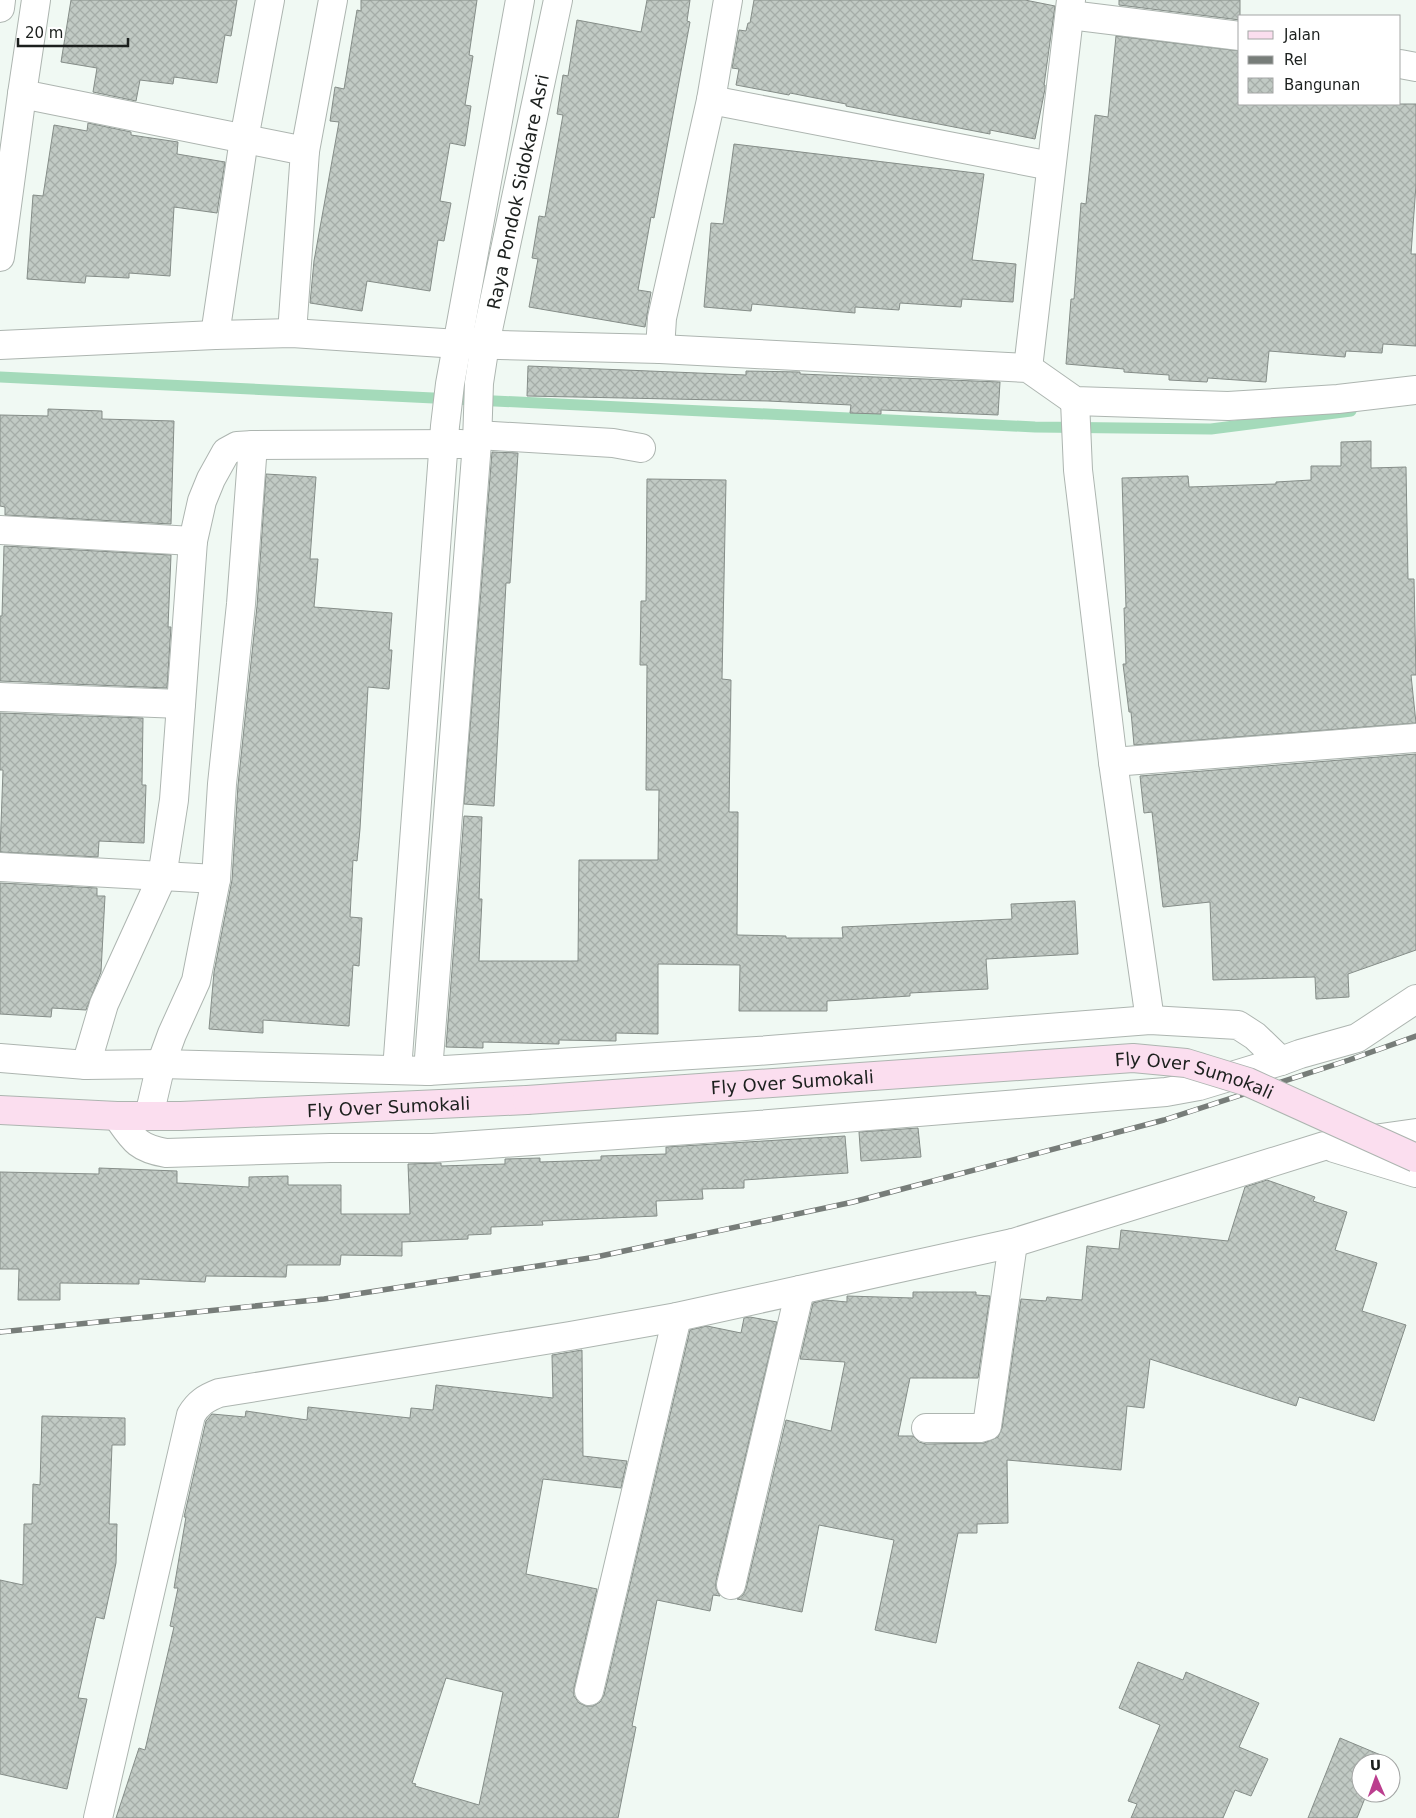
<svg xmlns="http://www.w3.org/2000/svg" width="1416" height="1818" viewBox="0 0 1416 1818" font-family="'DejaVu Sans',sans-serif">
<defs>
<pattern id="building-cross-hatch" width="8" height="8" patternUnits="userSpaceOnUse" patternTransform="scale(1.25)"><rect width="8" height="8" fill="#c1cac4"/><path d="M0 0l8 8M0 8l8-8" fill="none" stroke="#a5ada8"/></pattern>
</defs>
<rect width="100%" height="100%" fill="#f0f9f3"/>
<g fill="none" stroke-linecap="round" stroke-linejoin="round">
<polyline stroke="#a4daba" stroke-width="11" points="0,377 1035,427 1211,429 1351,411"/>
</g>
<g fill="url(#building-cross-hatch)" stroke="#858d88" fill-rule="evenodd">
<polygon points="71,0 237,0 231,36 225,35 217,83 174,77 173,84 140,80 136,101 93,92 97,68 61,62"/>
<polygon points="361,0 477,0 469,55 473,56 465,105 471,106 465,146 450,143 440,201 451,203 444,241 438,240 430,291 367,281 362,311 310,303 314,261 339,122 330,121 335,87 344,89 357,10 361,11"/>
<polygon points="647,0 690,0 687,21 690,22 654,218 651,217 638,290 651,292 645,327 529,307 538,259 532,258 539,216 545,217 563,115 557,114 563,75 568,76 577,20 641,32"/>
<polygon points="754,0 1025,0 1055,6 1044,85 1045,85 1045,89 1035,139 990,130 990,134 846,106 846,104 790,93 789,95 736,85 739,69 732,68 739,30 746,31 748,23 750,23"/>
<polygon points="1119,0 1240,0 1240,20 1119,5"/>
<polygon points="1116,36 1240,51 1240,104 1416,104 1416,185 1411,254 1416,254 1416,346 1383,344 1382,353 1346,351 1345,357 1269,351 1266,382 1208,378 1207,382 1169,380 1169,375 1124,372 1124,369 1066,364 1071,299 1074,299 1081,203 1086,204 1095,115 1108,117"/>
<polygon points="88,123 131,132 131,135 178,142 177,154 225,162 217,213 174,207 170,276 129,273 129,278 86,276 85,283 27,279 33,195 43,196 54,125 87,131"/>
<polygon points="734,144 984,174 972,260 1016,264 1013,302 962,299 961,307 900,303 899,310 855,307 855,313 752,304 751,311 704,307 711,223 723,224"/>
<polygon points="528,366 746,375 746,371 800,372 800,374 1000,382 998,415 881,410 881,414 850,413 851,405 768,401 527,396"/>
<polygon points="48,409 102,411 102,419 174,421 171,524 5,515 5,507 0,506 0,415 48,416"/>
<polygon points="1371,441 1371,468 1406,467 1408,579 1414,579 1416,675 1411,675 1416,723 1134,745 1131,712 1129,712 1123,664 1126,664 1124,608 1126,608 1122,478 1188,476 1189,487 1276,484 1276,482 1311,480 1311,466 1341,466 1341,442"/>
<polygon points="492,452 518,453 510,583 506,583 494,806 464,804"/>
<polygon points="266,474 316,477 310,559 318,559 314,607 392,613 389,650 392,650 389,689 368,687 360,829 357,861 353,860 350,917 362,918 359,966 353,965 349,1026 263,1020 263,1033 209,1029 214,972 232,880 238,785 257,606"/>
<polygon points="647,479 726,480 722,679 731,680 729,812 738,812 737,935 786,936 786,938 843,938 842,927 1012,919 1011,904 1075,901 1078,954 986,959 988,989 910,993 910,996 827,1001 827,1011 739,1011 740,965 658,964 658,1034 616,1033 616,1041 559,1040 559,1044 483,1042 483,1048 446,1047 464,816 482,817 479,899 482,899 479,961 578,961 579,860 658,860 659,790 646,790 647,665 640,665 641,601 646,601"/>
<polygon points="4,546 171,555 168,627 171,627 167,688 0,681 0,616 2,616"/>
<polygon points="0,713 143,718 142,785 146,785 144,843 99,841 98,857 0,852 3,770 0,770"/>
<polygon points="1416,754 1416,950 1348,974 1349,997 1316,999 1315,977 1213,980 1210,902 1163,907 1152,812 1144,813 1140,776"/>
<polygon points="0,883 97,888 97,896 105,896 101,972 86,1010 52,1008 51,1017 0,1014"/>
<polygon points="918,1128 921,1157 861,1161 859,1132"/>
<polygon points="845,1136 848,1173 744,1180 744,1188 702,1189 703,1199 656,1201 657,1216 542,1221 543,1225 491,1227 491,1234 468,1235 468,1239 402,1242 402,1256 341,1255 340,1265 287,1265 286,1277 206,1276 205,1282 139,1279 139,1284 60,1283 60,1300 18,1300 19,1269 0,1269 0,1172 99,1174 99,1168 177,1171 177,1183 249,1187 249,1177 288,1176 288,1185 341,1185 341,1214 410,1214 408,1164 441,1163 441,1166 505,1164 505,1159 540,1158 540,1162 601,1160 601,1156 666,1154 666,1147"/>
<polygon points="1267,1180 1315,1197 1313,1201 1347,1212 1335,1250 1377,1263 1362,1311 1406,1325 1374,1421 1299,1397 1296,1406 1150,1359 1144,1408 1127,1406 1121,1470 1007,1460 1008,1523 977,1524 977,1533 958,1533 936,1643 875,1630 894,1540 819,1525 802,1612 737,1599 743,1595 746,1589 786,1420 831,1431 845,1362 800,1359 813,1303 825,1300 847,1302 847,1296 913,1298 913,1292 976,1292 976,1295 990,1296 978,1378 910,1378 898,1436 913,1436 919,1442 926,1444 984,1443 998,1437 1002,1428 1021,1299 1046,1301 1047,1297 1082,1300 1087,1246 1119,1249 1121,1230 1228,1241 1245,1187"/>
<path d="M750,1317L777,1322L716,1581V1589L720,1596L713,1595L710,1611L657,1600L632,1726L636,1727L618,1818H116L139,1748L145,1750L174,1627L170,1626L178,1588H174L186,1517H184L206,1421L212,1414L245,1417L246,1411L307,1420L308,1407L410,1418L411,1408L433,1410L436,1385L553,1398L552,1355L582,1350L583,1456L627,1461L621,1488L543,1479L526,1574L597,1589L574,1688V1696L579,1703L586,1706H593L600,1702L604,1695L690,1330L707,1326L741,1333L744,1318ZM446,1678L503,1692L479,1805L415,1786L416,1784L412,1783Z"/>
<polygon points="42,1416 125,1418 125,1445 112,1445 109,1524 117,1524 116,1563 104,1619 96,1617 78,1698 87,1699 67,1789 0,1774 0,1580 23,1585 24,1524 32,1524 33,1484 40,1485"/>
<polygon points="1138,1662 1183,1680 1186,1672 1259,1703 1239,1747 1268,1759 1251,1796 1235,1790 1223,1818 1131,1818 1137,1804 1128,1801 1160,1725 1119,1708"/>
<polygon points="1340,1738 1383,1756 1380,1763 1361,1763 1361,1793 1367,1793 1357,1818 1308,1818"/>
</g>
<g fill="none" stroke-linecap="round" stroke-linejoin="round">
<g stroke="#adb5b0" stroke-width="30">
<g id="street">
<polyline points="36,0 22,94 305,151"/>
<polyline points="0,8 1,0"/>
<polyline points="1070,15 1240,36"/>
<polyline points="1400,64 1416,67"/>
<polyline points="711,100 1051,166"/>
<polyline points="0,257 22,94"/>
<polyline points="292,333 305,151 333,0"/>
<polyline points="215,335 244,139 270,0"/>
<polyline points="0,345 215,335 292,333 458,344 660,349 1028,368 1075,401 1228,406 1338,399 1416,390"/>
<polyline points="660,349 662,318 711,100 728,0"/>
<polyline points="1028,368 1071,0"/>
<polyline points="1075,401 1078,470 1113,762 1150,1020"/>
<polyline points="477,435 613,443 641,448"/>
<polyline points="0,530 193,541"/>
<polyline points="0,697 181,704"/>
<polyline points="1113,762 1416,738"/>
<polyline points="0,867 216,879"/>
<path d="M0,1058L86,1065L161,1064L428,1071L757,1051L1150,1020L1238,1025L1255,1036L1281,1061L1199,1086L1166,1092L745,1126L433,1148H330L166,1153C137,1148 133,1139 117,1116"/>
<polyline points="1281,1061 1300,1054 1357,1038 1416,999"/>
<polyline points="86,1065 104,1004 162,877 174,800 193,541 202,501 211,479 226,452 237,446 253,445 461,444"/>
<polyline points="397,1070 445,426 450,384 520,0"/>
<path id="s1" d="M428,1071L477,443L479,383L485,344L558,0"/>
<polyline points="149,1116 161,1064 172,1034 196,981 216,879 222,784 241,604 253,445"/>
<polyline points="1334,1148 1416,1173"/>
<polyline points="926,1428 980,1428 987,1426 1013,1243"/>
<polyline points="731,1585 800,1290"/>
<polyline points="589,1691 677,1317"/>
<path d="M98,1818L191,1415C198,1403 206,1398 219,1393L570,1336L677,1317L1013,1243L1324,1146L1416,1133"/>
</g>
</g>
<g stroke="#adb5b0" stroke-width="30">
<g id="secondary">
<path id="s2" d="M0,1110L117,1116H181L527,1100"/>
</g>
</g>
<use href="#street" stroke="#fff" stroke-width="28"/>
<use href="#secondary" stroke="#fbdeef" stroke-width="28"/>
<g stroke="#777d79" stroke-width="5.5">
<polyline id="rail" points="0,1332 324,1299 596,1257 853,1202 1164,1120 1349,1060 1416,1036"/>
</g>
<use href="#rail" stroke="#fff" stroke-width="4" stroke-dasharray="11" stroke-linecap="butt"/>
<g stroke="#adb5b0" stroke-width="30" stroke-linecap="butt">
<g id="secondary-bridge">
<path id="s3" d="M527,1100L1133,1058L1186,1063L1248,1082L1416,1158"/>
</g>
</g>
<use href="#secondary-bridge" stroke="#fbdeef" stroke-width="28"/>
</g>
<g text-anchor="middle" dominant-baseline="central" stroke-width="4" stroke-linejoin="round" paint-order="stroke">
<g font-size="18" fill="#1c201e" stroke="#fff">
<text stroke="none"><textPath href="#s1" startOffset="885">Raya Pondok Sidokare Asri</textPath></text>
<text stroke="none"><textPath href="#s3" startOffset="671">Fly Over Sumokali</textPath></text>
<text stroke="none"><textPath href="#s3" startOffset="266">Fly Over Sumokali</textPath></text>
<text stroke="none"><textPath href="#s2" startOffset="389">Fly Over Sumokali</textPath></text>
</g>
</g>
<rect x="1238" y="15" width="162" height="90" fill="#ffffff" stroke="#a4a6a5"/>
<rect x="1248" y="31" width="25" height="8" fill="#fbdeef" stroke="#a4a6a5"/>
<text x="1284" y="40" font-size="15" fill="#1c201e">Jalan</text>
<rect x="1248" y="56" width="25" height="8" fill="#777d79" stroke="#a4a6a5"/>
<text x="1284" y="65" font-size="15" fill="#1c201e">Rel</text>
<rect x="1248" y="78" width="25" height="15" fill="url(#building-cross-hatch)" stroke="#a4a6a5"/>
<text x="1284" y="90" font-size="15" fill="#1c201e">Bangunan</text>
<g transform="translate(1376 1778) rotate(358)"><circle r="24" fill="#ffffff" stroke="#a4a6a5"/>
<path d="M0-4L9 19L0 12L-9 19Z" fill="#bb3e8e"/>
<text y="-8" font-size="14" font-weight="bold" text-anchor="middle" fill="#1c201e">U</text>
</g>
<path d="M18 38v8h110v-8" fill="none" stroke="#1c201e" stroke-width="2.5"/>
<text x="25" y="38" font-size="15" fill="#1c201e" stroke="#ffffff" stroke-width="4" paint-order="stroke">20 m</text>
</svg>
